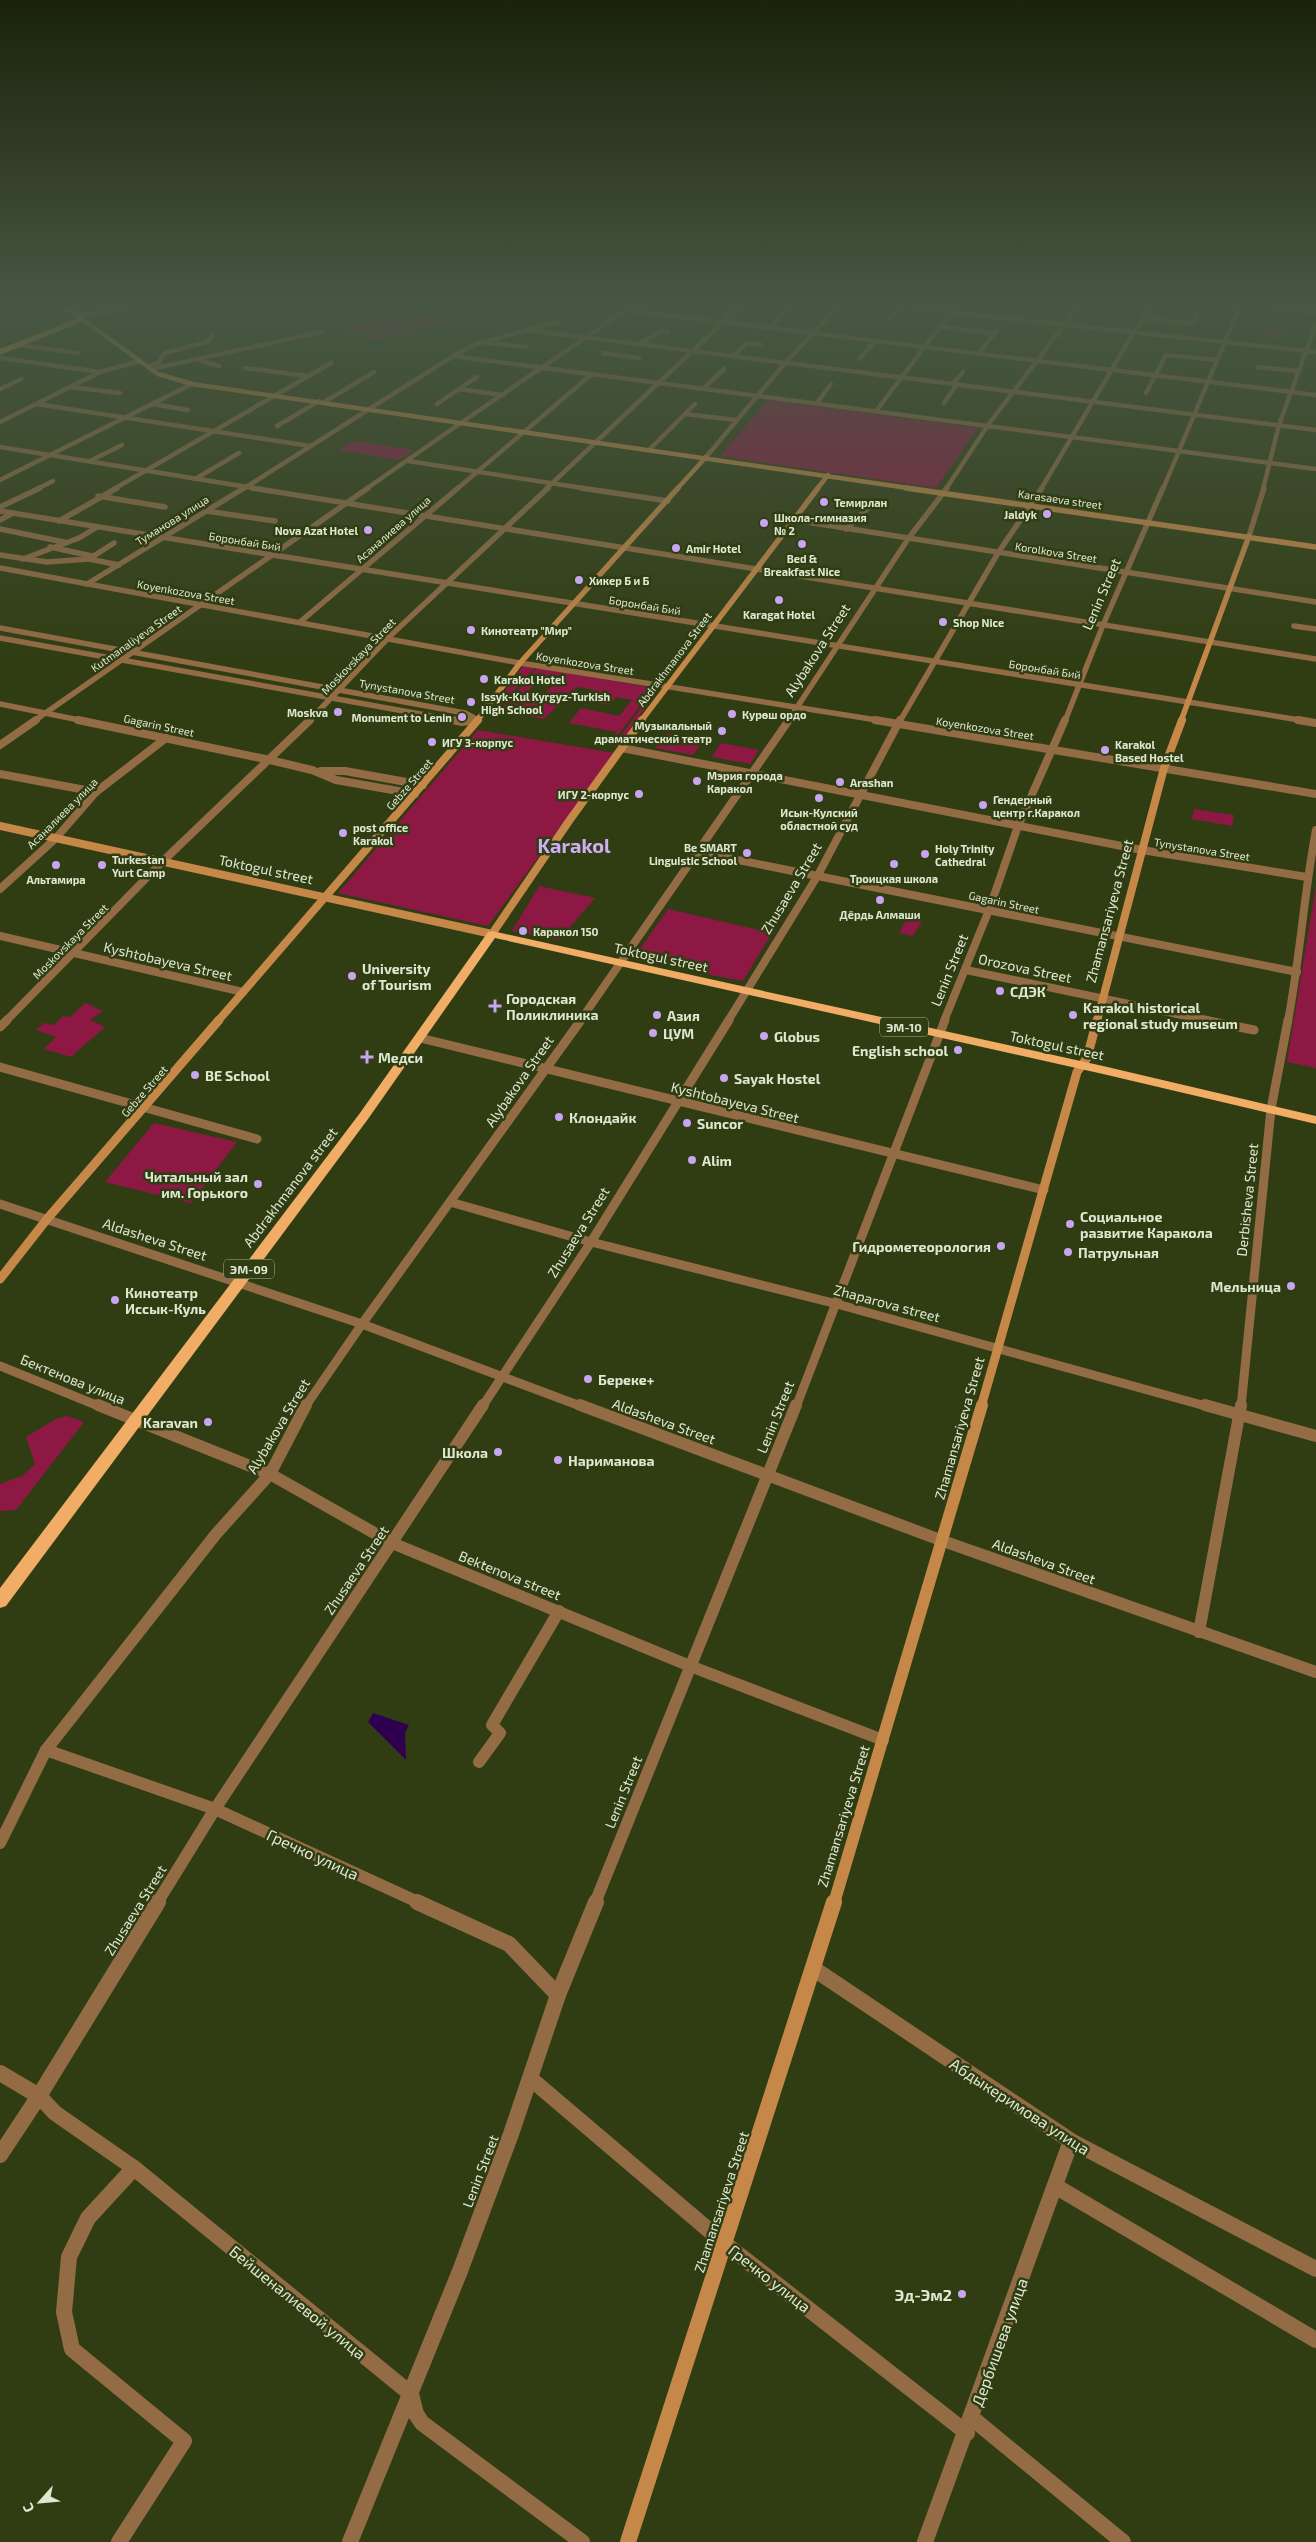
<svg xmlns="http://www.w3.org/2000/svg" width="1316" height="2542" viewBox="0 0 1316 2542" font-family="'Exo 2',sans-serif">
<rect width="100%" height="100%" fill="#303d13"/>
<g fill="#8d1844">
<polygon points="379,308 418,308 435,313 437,320 454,314 460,316 457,320 373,341 366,337 370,333 353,333 375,326 349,333 337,328 372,321 346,316"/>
<polygon points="1262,326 1283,326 1284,333 1282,338 1272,338 1259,332"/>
<polygon points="768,400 978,428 936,488 720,456"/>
<polygon points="354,441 414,450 399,460 339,450"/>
<polygon points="523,666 535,668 496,710 492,709"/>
<polygon points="537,668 654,688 615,739 613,738 617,732 569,723 581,708 619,716 632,700 616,697 609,705 584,701 594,690 577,687 567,698 544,694 552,686 536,683 521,699 559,704 544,719 499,711"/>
<polygon points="656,688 659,689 623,740 618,739"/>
<polygon points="478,730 614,753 488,926 338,893"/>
<polygon points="667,733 704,740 693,755 655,748"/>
<polygon points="721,743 759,750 750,764 712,757"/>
<polygon points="1194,809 1234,815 1232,826 1192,819"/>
<polygon points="1316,885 1316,1068 1287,1062"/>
<polygon points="539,886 595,898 559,940 512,931"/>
<polygon points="668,909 772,933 743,981 711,975 687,966 635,956"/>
<polygon points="908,917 922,921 913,936 899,933"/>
<polygon points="85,1003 103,1011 90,1020 105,1027 71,1057 44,1049 56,1037 36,1030 44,1023 54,1025 63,1016 70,1017"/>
<polygon points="154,1123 237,1142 191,1203 105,1182"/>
<polygon points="67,1416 84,1422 16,1510 0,1511 0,1484 22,1476 35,1464 26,1437 56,1419"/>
</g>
<polygon fill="#300050" points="373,1713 409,1725 405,1733 406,1760 368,1722"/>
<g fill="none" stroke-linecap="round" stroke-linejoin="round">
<g stroke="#936c45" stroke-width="4.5">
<polyline points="910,308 1316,352"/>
<polyline points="1111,308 1114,308"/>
<polyline points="1277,308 1316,312"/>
<polyline points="624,310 1316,395"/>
<polyline points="78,316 130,308"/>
<polyline points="889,318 898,308"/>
<polyline points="1144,318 1193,324 1201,308"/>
<polyline points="941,327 994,333"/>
<polyline points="768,329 790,308"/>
<polyline points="527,330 1316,430"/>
<polyline points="488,343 526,347"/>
<polyline points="639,344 662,331 668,332"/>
<polyline points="18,345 78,353"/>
<polyline points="603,353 639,358"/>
<polyline points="978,354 996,331"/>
<polyline points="453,356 1316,469"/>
<polyline points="733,356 747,343 762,345"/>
<polyline points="0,358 100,372"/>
<polyline points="859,359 874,342"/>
<polyline points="201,361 219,366"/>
<polyline points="149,366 159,362 165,353 207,342 213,335"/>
<polyline points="1258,367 1298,371"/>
<polyline points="245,368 308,376"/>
<polyline points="151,369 322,332"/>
<polyline points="477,377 459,389 503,395"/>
<polyline points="953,384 963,372"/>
<polyline points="71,387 120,393"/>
<polyline points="704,388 724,369"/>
<polyline points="0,389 21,379"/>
<polyline points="1146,393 1166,355 1217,360"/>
<polyline points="324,402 374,372"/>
<polyline points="817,403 831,384"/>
<polyline points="944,403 957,384"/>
<polyline points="37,404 310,446"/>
<polyline points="152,404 188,410"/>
<polyline points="437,404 459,389"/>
<polyline points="876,411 954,308"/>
<polyline points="685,414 736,420"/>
<polyline points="0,422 100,372 140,361"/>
<polyline points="277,426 319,401"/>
<polyline points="0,447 260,489"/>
<polyline points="650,449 695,404"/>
<polyline points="706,457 785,363 837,308"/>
<polyline points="90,461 122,445"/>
<polyline points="408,461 589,489"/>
<polyline points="195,479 239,453"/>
<polyline points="0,480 192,384"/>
<polyline points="37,489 53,481"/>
<polyline points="114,489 331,363"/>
<polyline points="243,489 453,356 476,344 558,322"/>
<polyline points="366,489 462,422"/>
<polyline points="457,489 592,374"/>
<polyline points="546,489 738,308"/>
<polyline points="946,489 988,425 1077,308"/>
<polyline points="1041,489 1134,332 1151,308"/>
<polyline points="1163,489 1239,308"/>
</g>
<g stroke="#936c45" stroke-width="5.5">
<polyline points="252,488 1316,659"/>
<polyline points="581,488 668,501"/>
<polyline points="98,496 165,507"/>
<polyline points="0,507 40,488"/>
<polyline points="206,511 275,521"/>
<polyline points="0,520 13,513"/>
<polyline points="794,520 1316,602"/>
<polyline points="59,521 117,488"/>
<polyline points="0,529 64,542"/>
<polyline points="846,529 869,507"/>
<polyline points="114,543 89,559 119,565"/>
<polyline points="50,547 92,556"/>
<polyline points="0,555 47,562 89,559"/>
<polyline points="23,559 79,538 97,527"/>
<polyline points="0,568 520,663 883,721"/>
<polyline points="87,584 244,488"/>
<polyline points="300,622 458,488"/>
<polyline points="1294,626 1316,629"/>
<polyline points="0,628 465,713 478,720"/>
<polyline points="0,638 459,721"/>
<polyline points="0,704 84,721"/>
<polyline points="34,721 368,488"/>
<polyline points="309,721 388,638 548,488"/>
<polyline points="467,721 478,720"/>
<polyline points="788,721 908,539 947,488"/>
<polyline points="900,721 998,553 1042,488"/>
<polyline points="1065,721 1103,625 1163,488"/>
</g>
<g stroke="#936c45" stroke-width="8">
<polyline points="78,720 270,760 312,770 336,780 415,794"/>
<polyline points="452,720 462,722 477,720"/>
<polyline points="875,720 1316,794"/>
<polyline points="0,745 36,720"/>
<polyline points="622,748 1142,850 1307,877"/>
<polyline points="321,771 345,771 423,785"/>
<polyline points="0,774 96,792"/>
<polyline points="698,852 1297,972"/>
<polyline points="0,889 56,838 96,792 166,738"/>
<polyline points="0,936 243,992"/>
<polyline points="966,970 1210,1021"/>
<polyline points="6,1021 162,862 310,720"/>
<polyline points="580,1021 789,720"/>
<polyline points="728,1021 818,875 900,720"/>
<polyline points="944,1021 989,910 1018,826 1065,720"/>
<path d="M1288,1021C1300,958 1304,893 1316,830"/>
</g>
<g stroke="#936c45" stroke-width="9">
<polyline points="1204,1020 1254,1030"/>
<polyline points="0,1027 7,1020"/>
<polyline points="420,1038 1044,1190"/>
<polyline points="0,1067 257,1139"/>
<polyline points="450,1202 591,1242 837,1304 1209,1407"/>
<polyline points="0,1366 101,1407"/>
<polyline points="305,1407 362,1324 581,1020"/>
<polyline points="482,1407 591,1242 729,1020"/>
<polyline points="796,1407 945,1020"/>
<polyline points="1241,1407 1271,1109 1288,1020"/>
</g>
<g stroke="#936c45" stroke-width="12">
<polyline points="98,1405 270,1474 392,1543 690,1666 883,1740"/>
<polyline points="1205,1405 1316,1436"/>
<polyline points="1199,1632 1241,1405"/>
<polyline points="46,1750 215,1809 420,1903"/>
<polyline points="479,1762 500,1733 492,1725 559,1611"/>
<polyline points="0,1843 46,1750 216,1534 270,1474 306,1405"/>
<polyline points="157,1903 215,1809 483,1405"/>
<polyline points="595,1903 796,1405"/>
</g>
<g stroke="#936c45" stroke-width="16">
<polyline points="417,1902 509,1944 558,1995"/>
<polyline points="814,1969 1071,2141 1316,2269"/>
<polyline points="0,2073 39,2096 55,2113 134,2168 411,2394 416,2414 422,2423 582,2542"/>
<polyline points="531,2079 724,2243 967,2433"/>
<polyline points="0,2155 39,2096 158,1902"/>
<polyline points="1055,2186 1316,2340"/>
<polyline points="972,2418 1123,2542"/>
<polyline points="119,2542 184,2441 72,2349 64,2312 69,2257 88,2218 134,2168"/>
<polyline points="350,2542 460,2271 511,2134 558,1995 596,1902"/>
<polyline points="925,2542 1071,2141"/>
</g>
<g stroke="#936c45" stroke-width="4.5">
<polyline points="462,422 629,308"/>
<polyline points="1263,489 1279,425 1316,324"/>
</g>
<g stroke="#936c45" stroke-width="5.5">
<polyline points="0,511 1306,721"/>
<polyline points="1249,536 1264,488"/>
</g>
<polyline stroke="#936c45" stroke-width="8" points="1298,720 1316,723"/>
<polyline stroke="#936c45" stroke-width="9" points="0,1204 362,1324 583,1407"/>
<polyline stroke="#936c45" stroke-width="12" points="580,1405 943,1541 1316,1672"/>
<g stroke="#c68848" stroke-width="4.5">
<polyline points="82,319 158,374 192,384 915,489"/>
<polyline points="677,489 706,457"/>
<polyline points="817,489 828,475"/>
</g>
<g stroke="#c68848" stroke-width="5.5">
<polyline points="906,488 1316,547"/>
<polyline points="477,721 520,663 678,488"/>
<polyline points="641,721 818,488"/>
<polyline points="1181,721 1249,536"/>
</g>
<g stroke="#c68848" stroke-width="8">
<polyline points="0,826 492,934 569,821 642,720"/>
<polyline points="218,1021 478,720"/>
<polyline points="1097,1021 1164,768 1182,720"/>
</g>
<g stroke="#c68848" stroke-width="9">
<polyline points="0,1279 47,1219 219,1020"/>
<polyline points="981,1407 1077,1072 1087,1058 1097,1020"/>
</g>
<polyline stroke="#c68848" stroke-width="12" points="834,1903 982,1405"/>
<polyline stroke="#c68848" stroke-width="16" points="628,2542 834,1902"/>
<g stroke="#ed9d46" stroke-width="5.5">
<polyline points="67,308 82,319"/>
<polyline points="0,352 82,319"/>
</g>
<polygon fill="#f1ac65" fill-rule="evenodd" points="492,931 1103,1066 1316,1116 1316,1124 1103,1074 495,938 368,1119 6,1606 0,1608 0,1588 360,1113 488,932"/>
</g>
<linearGradient id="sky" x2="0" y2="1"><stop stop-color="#1a220a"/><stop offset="0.46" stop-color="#485744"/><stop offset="1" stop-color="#485744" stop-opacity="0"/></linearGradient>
<rect width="1316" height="663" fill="url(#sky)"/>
<g fill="#c7a6ef" stroke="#303d13" stroke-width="2">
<circle cx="824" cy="502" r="5"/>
<circle cx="1047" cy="514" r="5"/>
<circle cx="764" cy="523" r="5"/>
<circle cx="368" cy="530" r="5"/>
<circle cx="802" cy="544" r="5"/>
<circle cx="676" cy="548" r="5"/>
<circle cx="579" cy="580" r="5"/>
<circle cx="779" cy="600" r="5"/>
<circle cx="943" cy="622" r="5"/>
<circle cx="471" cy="630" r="5"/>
<circle cx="484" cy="679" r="5"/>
<circle cx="471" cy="702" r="5"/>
<circle cx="338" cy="712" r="5"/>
<circle cx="732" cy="714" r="5"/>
<circle cx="462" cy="717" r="5"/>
<circle cx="722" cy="731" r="5"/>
<circle cx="432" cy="742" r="5"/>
<circle cx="1105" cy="750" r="5"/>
<circle cx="697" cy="781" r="5"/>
<circle cx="840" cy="782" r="5"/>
<circle cx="639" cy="794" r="5"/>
<circle cx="819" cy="798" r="5"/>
<circle cx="983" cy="805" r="5"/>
<circle cx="343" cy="833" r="5"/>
<circle cx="747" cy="853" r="5"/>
<circle cx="925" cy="854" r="5"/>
<circle cx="894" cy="864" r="5"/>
<circle cx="56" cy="865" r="5"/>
<circle cx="102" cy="865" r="5"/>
<circle cx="880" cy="900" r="5"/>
<circle cx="523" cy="931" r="5"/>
<circle cx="352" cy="976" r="5"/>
<circle cx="1000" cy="991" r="5"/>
<path d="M492.5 998.5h5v5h5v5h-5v5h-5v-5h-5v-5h5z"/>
<circle cx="657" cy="1015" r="5"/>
<circle cx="1073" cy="1015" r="5"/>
<circle cx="653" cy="1033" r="5"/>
<circle cx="764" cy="1036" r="5"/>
<circle cx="958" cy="1050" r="5"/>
<path d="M364.5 1049.5h5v5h5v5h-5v5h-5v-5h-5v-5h5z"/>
<circle cx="195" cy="1075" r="5"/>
<circle cx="724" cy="1078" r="5"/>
<circle cx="559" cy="1117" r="5"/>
<circle cx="687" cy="1123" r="5"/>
<circle cx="692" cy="1160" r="5"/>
<circle cx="258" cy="1184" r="5"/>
<circle cx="1070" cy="1224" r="5"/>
<circle cx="1001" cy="1246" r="5"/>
<circle cx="1068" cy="1252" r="5"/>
<circle cx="1291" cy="1286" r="5"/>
<circle cx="115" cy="1300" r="5"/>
<circle cx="588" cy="1379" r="5"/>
<circle cx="208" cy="1422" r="5"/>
<circle cx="498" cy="1452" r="5"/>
<circle cx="558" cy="1460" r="5"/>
<circle cx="962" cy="2294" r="5"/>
</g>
<g text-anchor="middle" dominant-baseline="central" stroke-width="5" stroke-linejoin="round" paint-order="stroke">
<g font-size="11" fill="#dee8d0" stroke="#303d13">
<text transform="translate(1060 499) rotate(8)">Karasaeva street</text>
<text transform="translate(172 520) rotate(-32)">Туманова улица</text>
<text transform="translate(393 529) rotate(-41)">Асаналиева улица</text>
<text transform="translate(245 541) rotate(9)">Боронбай Бий</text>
<text transform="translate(1056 552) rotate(9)">Korolkova Street</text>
<text transform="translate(186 592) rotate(10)">Koyenkozova Street</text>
<text transform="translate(645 605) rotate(9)">Боронбай Бий</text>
<text transform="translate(136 638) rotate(-35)">Kutmanaliyeva Street</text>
<text transform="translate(358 656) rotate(-46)">Moskovskaya Street</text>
<text transform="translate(674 659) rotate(-53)">Abdrakhmanova Street</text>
<text transform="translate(585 663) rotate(9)">Koyenkozova Street</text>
<text transform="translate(1045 669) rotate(9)">Боронбай Бий</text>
<text transform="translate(407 691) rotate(10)">Tynystanova Street</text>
<text transform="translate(159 725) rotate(12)">Gagarin Street</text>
<text transform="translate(985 728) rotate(9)">Koyenkozova Street</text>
<text transform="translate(409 784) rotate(-49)">Gebze Street</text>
<text transform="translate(62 813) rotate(-45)">Асаналиева улица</text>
<text transform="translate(1202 849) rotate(9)">Tynystanova Street</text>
<text transform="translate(1004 902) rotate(12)">Gagarin Street</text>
<text transform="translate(70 941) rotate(-45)">Moskovskaya Street</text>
<text transform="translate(144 1091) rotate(-49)">Gebze Street</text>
</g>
<g font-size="11" font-weight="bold" fill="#dee8d0" stroke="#303d13" text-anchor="start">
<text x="834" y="502">Темирлан</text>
<text x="1037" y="514" text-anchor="end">Jaldyk</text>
<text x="774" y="517">Школа-гимназия<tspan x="774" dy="13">№ 2</tspan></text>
<text x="358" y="530" text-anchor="end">Nova Azat Hotel</text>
<text x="686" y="548">Amir Hotel</text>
<text x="802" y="558" text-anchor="middle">Bed &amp;<tspan x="802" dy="13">Breakfast Nice</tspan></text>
<text x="589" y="580">Хикер Б и Б</text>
<text x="779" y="614" text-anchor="middle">Karagat Hotel</text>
<text x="953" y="622">Shop Nice</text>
<text x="481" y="630">Кинотеатр "Мир"</text>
<text x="494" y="679">Karakol Hotel</text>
<text x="481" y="696">Issyk-Kul Kyrgyz-Turkish<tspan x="481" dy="13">High School</tspan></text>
<text x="328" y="712" text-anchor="end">Moskva</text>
<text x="742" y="714">Курөш ордо</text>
<text x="452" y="717" text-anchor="end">Monument to Lenin</text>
<text x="712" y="725" text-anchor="end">Музыкальный<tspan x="712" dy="13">драматический театр</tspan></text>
<text x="442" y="742">ИГУ 3-корпус</text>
<text x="1115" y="744">Karakol<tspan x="1115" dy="13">Based Hostel</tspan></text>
<text x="707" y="775">Мэрия города<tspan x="707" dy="13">Каракол</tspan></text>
<text x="850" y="782">Arashan</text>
<text x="629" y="794" text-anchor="end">ИГУ 2-корпус</text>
<text x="993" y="799">Гендерный<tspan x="993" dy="13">центр г.Каракол</tspan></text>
<text x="819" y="812" text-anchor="middle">Исык-Кулский<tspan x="819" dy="13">областной суд</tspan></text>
<text x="353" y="827">post office<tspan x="353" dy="13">Karakol</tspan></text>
<text x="737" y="847" text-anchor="end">Be SMART<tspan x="737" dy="13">Linguistic School</tspan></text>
<text x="935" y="848">Holy Trinity<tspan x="935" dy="13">Cathedral</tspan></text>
<text x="112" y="859">Turkestan<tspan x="112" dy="13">Yurt Camp</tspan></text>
<text x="894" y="878" text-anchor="middle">Троицкая школа</text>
<text x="56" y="879" text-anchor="middle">Альтамира</text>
<text x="880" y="914" text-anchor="middle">Дёрдь Алмаши</text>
<text x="533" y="931">Каракол 150</text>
</g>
<g fill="#303d13" stroke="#aab597" stroke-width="1">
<rect x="880" y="1017.5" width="48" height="19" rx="4"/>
<rect x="224" y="1259.5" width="50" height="19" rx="4"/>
</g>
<g font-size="12" font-weight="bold" fill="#dee8d0">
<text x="904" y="1027">ЭМ-10</text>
<text x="249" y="1269">ЭМ-09</text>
</g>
<g font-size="14" fill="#dee8d0" stroke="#303d13">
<text transform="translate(1101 594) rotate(-67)">Lenin Street</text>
<text transform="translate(817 650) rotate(-57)">Alybakova Street</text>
<text transform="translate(266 869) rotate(12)">Toktogul street</text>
<text transform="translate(791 888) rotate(-59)">Zhusaeva Street</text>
<text transform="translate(1109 911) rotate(-75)">Zhamansariyeva Street</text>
<text transform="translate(661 957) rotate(12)">Toktogul street</text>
<text transform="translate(168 961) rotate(13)">Kyshtobayeva Street</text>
<text transform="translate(1025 968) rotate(12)">Orozova Street</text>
<text transform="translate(949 970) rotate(-68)">Lenin Street</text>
<text transform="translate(1057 1045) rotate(12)">Toktogul street</text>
<text transform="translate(519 1081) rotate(-55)">Alybakova Street</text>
<text transform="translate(735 1102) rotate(14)">Kyshtobayeva Street</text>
<text transform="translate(290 1187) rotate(-53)">Abdrakhmanova street</text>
<text transform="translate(1247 1200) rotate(-84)">Derbisheva Street</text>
<text transform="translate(578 1232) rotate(-58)">Zhusaeva Street</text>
<text transform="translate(155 1239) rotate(18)">Aldasheva Street</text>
<text transform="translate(887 1303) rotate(15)">Zhaparova street</text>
<text transform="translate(73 1379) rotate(22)">Бектенова улица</text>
<text transform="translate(775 1417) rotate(-68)">Lenin Street</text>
<text transform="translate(664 1421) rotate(20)">Aldasheva Street</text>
<text transform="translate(278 1426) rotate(-59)">Alybakova Street</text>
<text transform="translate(959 1428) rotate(-74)">Zhamansariyeva Street</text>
<text transform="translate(1044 1561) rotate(20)">Aldasheva Street</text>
<text transform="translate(356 1570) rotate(-56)">Zhusaeva Street</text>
<text transform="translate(510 1575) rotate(22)">Bektenova street</text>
<text transform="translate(623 1792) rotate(-68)">Lenin Street</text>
<text transform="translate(843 1816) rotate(-73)">Zhamansariyeva Street</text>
<text transform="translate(135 1910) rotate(-58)">Zhusaeva Street</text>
<text transform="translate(480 2171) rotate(-69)">Lenin Street</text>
<text transform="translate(721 2202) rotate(-72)">Zhamansariyeva Street</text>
</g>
<g font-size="14" font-weight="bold" fill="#dee8d0" stroke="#303d13" text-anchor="start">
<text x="362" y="968">University<tspan x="362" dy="16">of Tourism</tspan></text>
<text x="1010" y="991">СДЭК</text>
<text x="506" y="998">Городская<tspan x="506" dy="16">Поликлиника</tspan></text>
<text x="1083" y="1007">Karakol historical<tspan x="1083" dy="16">regional study museum</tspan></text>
<text x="667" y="1015">Азия</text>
<text x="663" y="1033">ЦУМ</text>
<text x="774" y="1036">Globus</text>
<text x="948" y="1050" text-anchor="end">English school</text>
<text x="378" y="1057">Медси</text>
<text x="205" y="1075">BE School</text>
<text x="734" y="1078">Sayak Hostel</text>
<text x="569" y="1117">Клондайк</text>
<text x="697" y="1123">Suncor</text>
<text x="702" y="1160">Alim</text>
<text x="248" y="1176" text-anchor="end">Читальный зал<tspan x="248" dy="16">им. Горького</tspan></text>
<text x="1080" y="1216">Социальное<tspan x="1080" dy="16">развитие Каракола</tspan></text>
<text x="991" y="1246" text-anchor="end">Гидрометеорология</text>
<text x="1078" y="1252">Патрульная</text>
<text x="1281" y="1286" text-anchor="end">Мельница</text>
<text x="125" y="1292">Кинотеатр<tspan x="125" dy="16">Иссык-Куль</tspan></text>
<text x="598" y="1379">Береке+</text>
<text x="198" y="1422" text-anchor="end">Karavan</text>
<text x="488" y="1452" text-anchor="end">Школа</text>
<text x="568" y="1460">Нариманова</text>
</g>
<g font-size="16" fill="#dee8d0" stroke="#303d13">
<text transform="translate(313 1854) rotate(25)">Гречко улица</text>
<text transform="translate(1020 2106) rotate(33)">Абдыкеримова улица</text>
<text transform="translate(770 2278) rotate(38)">Гречко улица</text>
<text transform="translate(298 2302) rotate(39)">Бейшеналиевой улица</text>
<text transform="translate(999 2342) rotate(-70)">Дербишева улица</text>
</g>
<g font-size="16" font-weight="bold" fill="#dee8d0" stroke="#303d13" text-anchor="end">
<text x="952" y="2294">Эд-Эм2</text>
</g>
<g font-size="20" font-weight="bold" fill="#cdaef2" stroke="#303d13">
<text x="574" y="845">Karakol</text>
</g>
</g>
<g transform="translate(40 2502) rotate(243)" stroke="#303d13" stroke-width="4" paint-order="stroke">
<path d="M0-4L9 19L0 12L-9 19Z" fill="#dee8d0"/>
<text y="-8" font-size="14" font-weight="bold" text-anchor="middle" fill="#dee8d0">С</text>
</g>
</svg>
